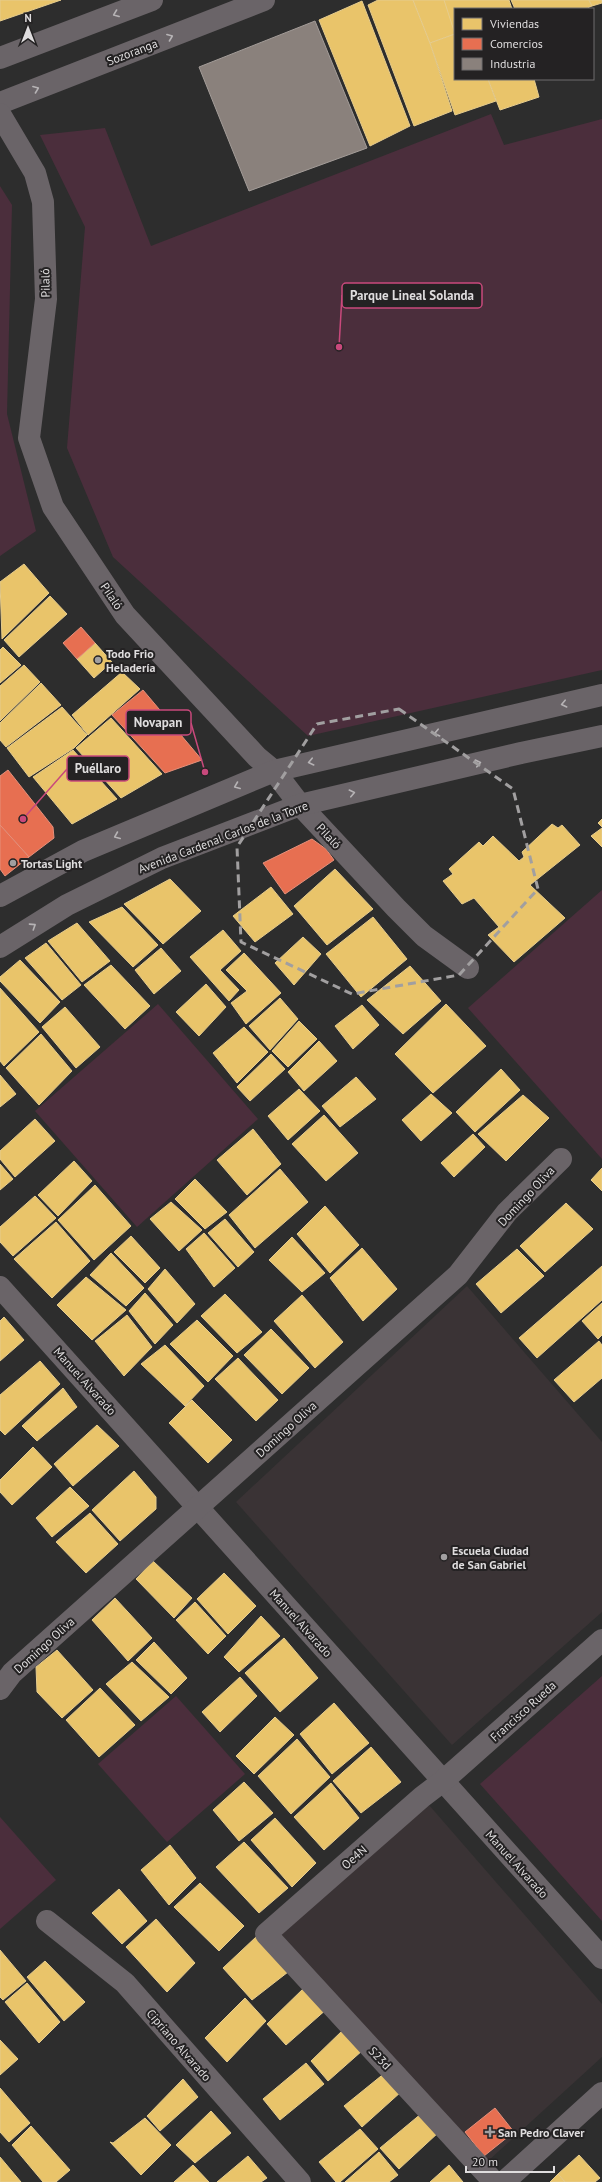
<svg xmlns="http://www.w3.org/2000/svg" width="602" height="2182" viewBox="0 0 602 2182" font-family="'PT Sans',sans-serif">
<rect width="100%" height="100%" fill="#2d2d2d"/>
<g fill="#3a3335">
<polygon points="467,1286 602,1442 602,1612 452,1745 236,1502"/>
<polygon points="429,1805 602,2004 602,2057 488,2161 279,1933"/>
</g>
<g fill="#4b2e3c">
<polygon points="491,114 504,145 602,119 602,670 308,736 113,557 67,448 85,227 40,135 105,128 151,246"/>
<polygon points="0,186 12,205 7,414 36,531 0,556"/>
<polygon points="602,890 602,1159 468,1008"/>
<polygon points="158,1004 258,1119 137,1227 35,1111"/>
<polygon points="602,1676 602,1921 480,1784"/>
<polygon points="176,1696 245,1774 167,1842 98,1764"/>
<polygon points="0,1817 56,1880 0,1929"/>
</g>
<g fill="#e9c46a" stroke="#e6cc8d">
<polygon points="0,0 61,0 0,21"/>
<polygon points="378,0 413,0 430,43 452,111 414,126 368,5"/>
<polygon points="413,0 445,0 455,23 455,34 430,43"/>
<polygon points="444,0 509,0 512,9 455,9 455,34"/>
<polygon points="511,0 589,0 592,6 585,9 515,9"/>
<polygon points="589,0 602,0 602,3 592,6"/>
<polygon points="362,1 410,126 370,146 319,20"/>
<polygon points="455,34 455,79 488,79 496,101 455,115 430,43"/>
<polygon points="488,79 534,79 539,97 500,110"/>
<polygon points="24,564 49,593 2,639 0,582"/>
<polygon points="50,596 67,614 19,657 4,640"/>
<polygon points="95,643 112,662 94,678 77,659"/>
<polygon points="3,647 21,665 0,683 0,650"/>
<polygon points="24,665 40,682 0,721 0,686"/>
<polygon points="122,672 140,689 88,735 72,715"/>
<polygon points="41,683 61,705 6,747 0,740 0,723"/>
<polygon points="62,707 87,735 74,748 29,777 7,748"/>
<polygon points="111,718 162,774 121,798 76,748"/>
<polygon points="73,750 117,799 72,824 33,777"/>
<polygon points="602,819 602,827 598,823"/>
<polygon points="552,824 558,828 562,825 580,845 530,885 565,918 514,962 488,935 499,927 474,898 462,904 443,881 453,874 449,869 479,842 483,846 493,836 519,861 524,857 522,852"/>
<polygon points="602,828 602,847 591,836"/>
<polygon points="335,869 373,909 327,945 294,906"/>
<polygon points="170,879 201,911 163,944 124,904"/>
<polygon points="271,887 293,914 255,942 233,916"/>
<polygon points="122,907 158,945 133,967 89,922"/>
<polygon points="373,917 407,959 361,997 326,954"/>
<polygon points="77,923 110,961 82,982 48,941"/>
<polygon points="223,930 241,951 220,970 239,990 229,1001 190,957"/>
<polygon points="303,937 321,954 294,985 275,963"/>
<polygon points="46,943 81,985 62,1000 25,958"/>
<polygon points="161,948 181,971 154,994 135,970"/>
<polygon points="244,953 281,993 246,1024 231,1003 247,991 226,970"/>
<polygon points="20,960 60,1002 40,1023 0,981 0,977"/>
<polygon points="111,965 150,1006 125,1029 84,985"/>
<polygon points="410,966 441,1001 403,1034 367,1000"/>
<polygon points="206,984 226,1007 199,1036 176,1012"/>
<polygon points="0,988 39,1032 4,1066 0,1061"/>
<polygon points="280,998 298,1019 270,1050 249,1026"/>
<polygon points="446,1004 486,1046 433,1093 395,1054"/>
<polygon points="362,1005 379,1025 353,1049 335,1026"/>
<polygon points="65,1007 100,1047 76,1068 42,1027"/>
<polygon points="299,1021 317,1039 288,1067 272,1051"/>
<polygon points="244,1027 268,1052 237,1083 213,1053"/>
<polygon points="41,1034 72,1071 39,1105 6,1068"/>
<polygon points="319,1041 337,1061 304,1091 288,1072"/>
<polygon points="271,1054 285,1069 250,1101 237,1087"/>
<polygon points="501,1069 520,1090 475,1132 456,1112"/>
<polygon points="0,1075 16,1094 0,1107"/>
<polygon points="356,1077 376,1099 340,1127 322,1106"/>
<polygon points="299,1089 320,1111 288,1140 268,1116"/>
<polygon points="431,1094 452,1113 421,1141 402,1120"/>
<polygon points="523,1095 549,1118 506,1161 478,1134"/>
<polygon points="324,1115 358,1153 326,1181 292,1144"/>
<polygon points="35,1119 55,1141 15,1177 0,1159 0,1151"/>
<polygon points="253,1129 281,1164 247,1195 217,1160"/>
<polygon points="473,1134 485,1147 454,1177 441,1163"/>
<polygon points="74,1161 92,1181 58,1216 38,1195"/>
<polygon points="0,1164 13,1179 0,1190"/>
<polygon points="602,1168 602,1191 591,1180"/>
<polygon points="280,1169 308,1202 255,1248 229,1215"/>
<polygon points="195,1179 227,1212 205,1229 175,1199"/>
<polygon points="95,1185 131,1226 94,1260 58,1220"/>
<polygon points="35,1196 56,1218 13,1256 0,1242 0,1227"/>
<polygon points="171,1202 202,1230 179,1251 150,1219"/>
<polygon points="566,1203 593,1229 545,1272 520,1246"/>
<polygon points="325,1206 359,1245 330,1273 297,1234"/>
<polygon points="225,1219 254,1252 238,1267 208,1233"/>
<polygon points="56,1222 90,1261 52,1298 14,1259"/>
<polygon points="204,1233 235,1268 214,1287 186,1249"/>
<polygon points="131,1236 160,1268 145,1283 114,1252"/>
<polygon points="292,1237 325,1273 302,1292 269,1260"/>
<polygon points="362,1248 397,1289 363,1321 330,1278"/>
<polygon points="517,1249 544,1276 501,1313 476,1284"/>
<polygon points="111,1253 144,1288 126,1306 90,1275"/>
<polygon points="602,1266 602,1300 537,1358 519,1338"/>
<polygon points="165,1269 195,1304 177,1323 148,1289"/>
<polygon points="86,1277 126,1310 92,1340 57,1305"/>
<polygon points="145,1293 173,1325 155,1344 129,1311"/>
<polygon points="225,1294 262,1332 237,1353 201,1316"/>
<polygon points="302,1295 343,1342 315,1368 274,1321"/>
<polygon points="602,1303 602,1335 598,1339 582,1321"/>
<polygon points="127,1315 152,1347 124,1376 95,1341"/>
<polygon points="4,1317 24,1340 0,1361 0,1321"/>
<polygon points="197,1320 233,1356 208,1382 170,1344"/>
<polygon points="271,1329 309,1368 282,1394 244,1355"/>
<polygon points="599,1341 602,1345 602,1378 574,1402 554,1380"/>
<polygon points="165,1345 204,1386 185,1406 141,1364"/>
<polygon points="238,1358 278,1400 256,1421 215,1379"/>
<polygon points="40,1361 60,1384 5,1435 0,1430 0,1395"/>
<polygon points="63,1388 77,1407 37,1441 22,1426"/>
<polygon points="192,1400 232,1440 208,1463 169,1423"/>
<polygon points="97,1425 119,1446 73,1486 54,1464"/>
<polygon points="33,1447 52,1467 12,1505 0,1492 0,1480"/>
<polygon points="134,1471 156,1497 156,1509 120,1541 92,1510"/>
<polygon points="70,1487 89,1506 52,1537 36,1518"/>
<polygon points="90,1513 118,1544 86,1573 56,1542"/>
<polygon points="153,1561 192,1598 174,1618 136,1579"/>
<polygon points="224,1573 256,1606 228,1634 197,1599"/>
<polygon points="115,1598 152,1638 128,1661 92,1620"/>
<polygon points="195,1602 226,1636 208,1654 176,1620"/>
<polygon points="261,1616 280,1636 239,1672 224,1657"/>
<polygon points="284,1638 318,1678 280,1712 245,1673"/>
<polygon points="154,1642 187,1678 171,1694 136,1660"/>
<polygon points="57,1650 93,1690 62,1718 37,1692 36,1667"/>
<polygon points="132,1662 169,1697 141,1721 106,1684"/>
<polygon points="240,1677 257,1696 220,1732 202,1712"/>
<polygon points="100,1688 135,1725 99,1757 66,1720"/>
<polygon points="334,1703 369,1743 332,1774 300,1734"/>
<polygon points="275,1717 294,1735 254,1774 236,1756"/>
<polygon points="297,1739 330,1777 291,1814 258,1776"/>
<polygon points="371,1747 401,1782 361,1813 333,1781"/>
<polygon points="244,1782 273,1813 239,1841 213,1810"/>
<polygon points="331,1783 359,1818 324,1850 294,1817"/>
<polygon points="275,1818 316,1863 292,1887 251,1840"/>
<polygon points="244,1842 288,1888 259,1913 216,1867"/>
<polygon points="170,1845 196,1878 169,1905 141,1870"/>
<polygon points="200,1883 244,1926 219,1951 174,1907"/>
<polygon points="119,1889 147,1921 122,1944 92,1913"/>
<polygon points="156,1919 195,1963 167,1992 126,1947"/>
<polygon points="256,1937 288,1972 252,2000 223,1968"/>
<polygon points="0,1950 26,1981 3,2000 0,1997"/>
<polygon points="45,1961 85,2002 64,2021 27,1977"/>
<polygon points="27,1983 60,2022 39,2043 5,2002"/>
<polygon points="306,1986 328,2008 286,2045 267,2024"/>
<polygon points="245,1998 266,2021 227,2062 205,2038"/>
<polygon points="344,2029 363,2050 328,2081 311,2061"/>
<polygon points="0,2040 18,2059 0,2075"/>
<polygon points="306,2063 324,2084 280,2120 263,2099"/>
<polygon points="386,2072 402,2091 362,2127 344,2106"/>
<polygon points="183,2079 198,2097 160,2131 147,2116"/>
<polygon points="0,2088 30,2123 9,2142 0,2132"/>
<polygon points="211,2111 231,2133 195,2163 176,2145"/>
<polygon points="422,2113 439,2132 399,2169 380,2148"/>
<polygon points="145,2118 171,2145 141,2175 110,2142 113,2143"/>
<polygon points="31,2126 70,2170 56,2182 43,2182 12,2145"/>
<polygon points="360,2129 378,2149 340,2182 336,2182 319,2162"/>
<polygon points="379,2152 398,2175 389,2182 345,2182"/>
<polygon points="579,2155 600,2178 595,2182 565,2182 558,2174"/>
<polygon points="248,2156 267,2178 261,2182 217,2182"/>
<polygon points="0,2157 21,2182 0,2182"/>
<polygon points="193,2165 209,2182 174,2182"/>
<polygon points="449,2165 463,2182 430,2182"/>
<polygon points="558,2174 565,2182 550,2182"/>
</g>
<g fill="#e76f51" stroke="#e5907b">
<polygon points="81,627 95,643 77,659 63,643"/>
<polygon points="143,690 202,760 165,773 112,715"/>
<polygon points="8,770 53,827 54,838 29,857 0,825 0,776"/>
<polygon points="0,825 29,857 5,876 0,869"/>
<polygon points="312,839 326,849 334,860 285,894 263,863"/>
<polygon points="495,2108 514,2132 484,2156 465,2132"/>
</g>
<polygon fill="#8a817c" stroke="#a49d99" points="315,21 367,148 249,191 199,67"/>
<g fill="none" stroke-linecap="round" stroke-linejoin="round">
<g stroke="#6a6468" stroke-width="22">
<polyline points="0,58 152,0"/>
<polyline points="0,103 264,0"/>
<polyline points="0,114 35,173 43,202 46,299 29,438 53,507 125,615 257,757 274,771 300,805 396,908 424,936 468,968"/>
<polyline points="0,896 83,851 274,771 602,695"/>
<polyline points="0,947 67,905 162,858 300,805 521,753 602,736"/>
<polyline points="0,1287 602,1958"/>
<polyline points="0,1689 12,1673 458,1275 507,1212 561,1159"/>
<polyline points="47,1921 125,1983 300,2182"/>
<polyline points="494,2182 266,1934 422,1797 443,1781 602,1640"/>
<polyline points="504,2182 602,2093"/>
</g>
</g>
<defs><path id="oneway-chevron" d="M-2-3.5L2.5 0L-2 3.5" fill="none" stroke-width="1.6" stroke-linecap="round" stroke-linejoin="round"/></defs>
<g stroke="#b6b3b5">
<use href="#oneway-chevron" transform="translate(116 14) rotate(159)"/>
<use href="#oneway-chevron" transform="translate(170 37) rotate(-21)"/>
<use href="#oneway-chevron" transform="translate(36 89) rotate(-21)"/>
<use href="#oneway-chevron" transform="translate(564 704) rotate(167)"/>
<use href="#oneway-chevron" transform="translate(437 733) rotate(167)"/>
<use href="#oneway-chevron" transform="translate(311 762) rotate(167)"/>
<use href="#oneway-chevron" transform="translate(478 763) rotate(-13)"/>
<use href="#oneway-chevron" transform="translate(237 786) rotate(158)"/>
<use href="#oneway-chevron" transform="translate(352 793) rotate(-13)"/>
<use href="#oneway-chevron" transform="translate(117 836) rotate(157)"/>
<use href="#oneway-chevron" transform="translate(33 926) rotate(-33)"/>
</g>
<path fill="none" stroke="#a19fa0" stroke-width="3" stroke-dasharray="8 5" stroke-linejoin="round" d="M399,709L513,789L538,889L459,975L352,994L241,942L237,847L317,724Z"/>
<g fill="#a19fa0" stroke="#242223" stroke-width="1.5">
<circle cx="98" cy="660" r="4"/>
<circle cx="13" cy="863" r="4"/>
<circle cx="444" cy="1557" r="4"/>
<path d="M488 2126h4v4h4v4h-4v4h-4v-4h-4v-4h4z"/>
</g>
<g text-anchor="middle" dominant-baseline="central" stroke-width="4" stroke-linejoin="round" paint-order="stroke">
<g font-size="12" fill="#dfddde" stroke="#242223">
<text transform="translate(132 52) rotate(-21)">Sozoranga</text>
<text transform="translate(45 283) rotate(-91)">Pilaló</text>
<text transform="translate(112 596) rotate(56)">Pilaló</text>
<text transform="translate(329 836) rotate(47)">Pilaló</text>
<text transform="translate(223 837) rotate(-21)">Avenida Cardenal Carlos de la Torre</text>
<text transform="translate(526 1196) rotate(-47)">Domingo Oliva</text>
<text transform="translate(85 1381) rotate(48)">Manuel Alvarado</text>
<text transform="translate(286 1429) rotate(-42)">Domingo Oliva</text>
<text transform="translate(301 1623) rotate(48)">Manuel Alvarado</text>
<text transform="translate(44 1645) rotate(-42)">Domingo Oliva</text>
<text transform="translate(523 1711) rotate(-42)">Francisco Rueda</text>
<text transform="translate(354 1857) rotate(-41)">Oe4N</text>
<text transform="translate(517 1864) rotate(48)">Manuel Alvarado</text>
<text transform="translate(179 2045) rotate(49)">Cipriano Alvarado</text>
<text transform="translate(380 2058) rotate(47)">S23d</text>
</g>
<g font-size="12" font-weight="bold" fill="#dfddde" stroke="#242223" text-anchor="start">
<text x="106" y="653">Todo Frio<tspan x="106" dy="14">Heladería</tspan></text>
<text x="21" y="863">Tortas Light</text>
<text x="452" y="1550">Escuela Ciudad<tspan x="452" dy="14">de San Gabriel</tspan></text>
<text x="498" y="2132">San Pedro Claver</text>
</g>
</g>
<path fill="none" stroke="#c9497c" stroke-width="1.5" d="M339 347L342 295M205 772L191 723M23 819L67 769"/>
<g fill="#c9497c" stroke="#242223" stroke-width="1.5">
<circle cx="339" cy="347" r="4"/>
<circle cx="205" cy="772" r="4"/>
<circle cx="23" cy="819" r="4"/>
</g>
<g fill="#242223" stroke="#c9497c" stroke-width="1.5">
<rect x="342" y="283" width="140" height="25" rx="4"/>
<rect x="126" y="710" width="65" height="25" rx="4"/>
<rect x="67" y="756" width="62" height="25" rx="4"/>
</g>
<g font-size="13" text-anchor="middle" font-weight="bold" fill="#dfddde">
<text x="412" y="300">Parque Lineal Solanda</text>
<text x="158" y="727">Novapan</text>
<text x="98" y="773">Puéllaro</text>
</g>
<rect x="454" y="8" width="140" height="72" fill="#242223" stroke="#6f6d6e"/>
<rect x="462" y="18" width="20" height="12" fill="#e9c46a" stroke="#6f6d6e"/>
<text x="490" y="28" font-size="12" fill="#dfddde">Viviendas</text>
<rect x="462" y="38" width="20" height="12" fill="#e76f51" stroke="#6f6d6e"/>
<text x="490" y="48" font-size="12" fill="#dfddde">Comercios</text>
<rect x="462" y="58" width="20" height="12" fill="#8a817c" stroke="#6f6d6e"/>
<text x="490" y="68" font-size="12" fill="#dfddde">Industria</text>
<g transform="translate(28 28)" stroke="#242223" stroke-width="3" paint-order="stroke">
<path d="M0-3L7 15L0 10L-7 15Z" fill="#dfddde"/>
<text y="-6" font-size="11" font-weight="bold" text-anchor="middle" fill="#dfddde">N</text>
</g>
<path d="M466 2166v6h88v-6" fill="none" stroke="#dfddde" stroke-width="2"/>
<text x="472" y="2166" font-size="12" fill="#dfddde" stroke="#242223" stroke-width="3" paint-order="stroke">20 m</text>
</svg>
